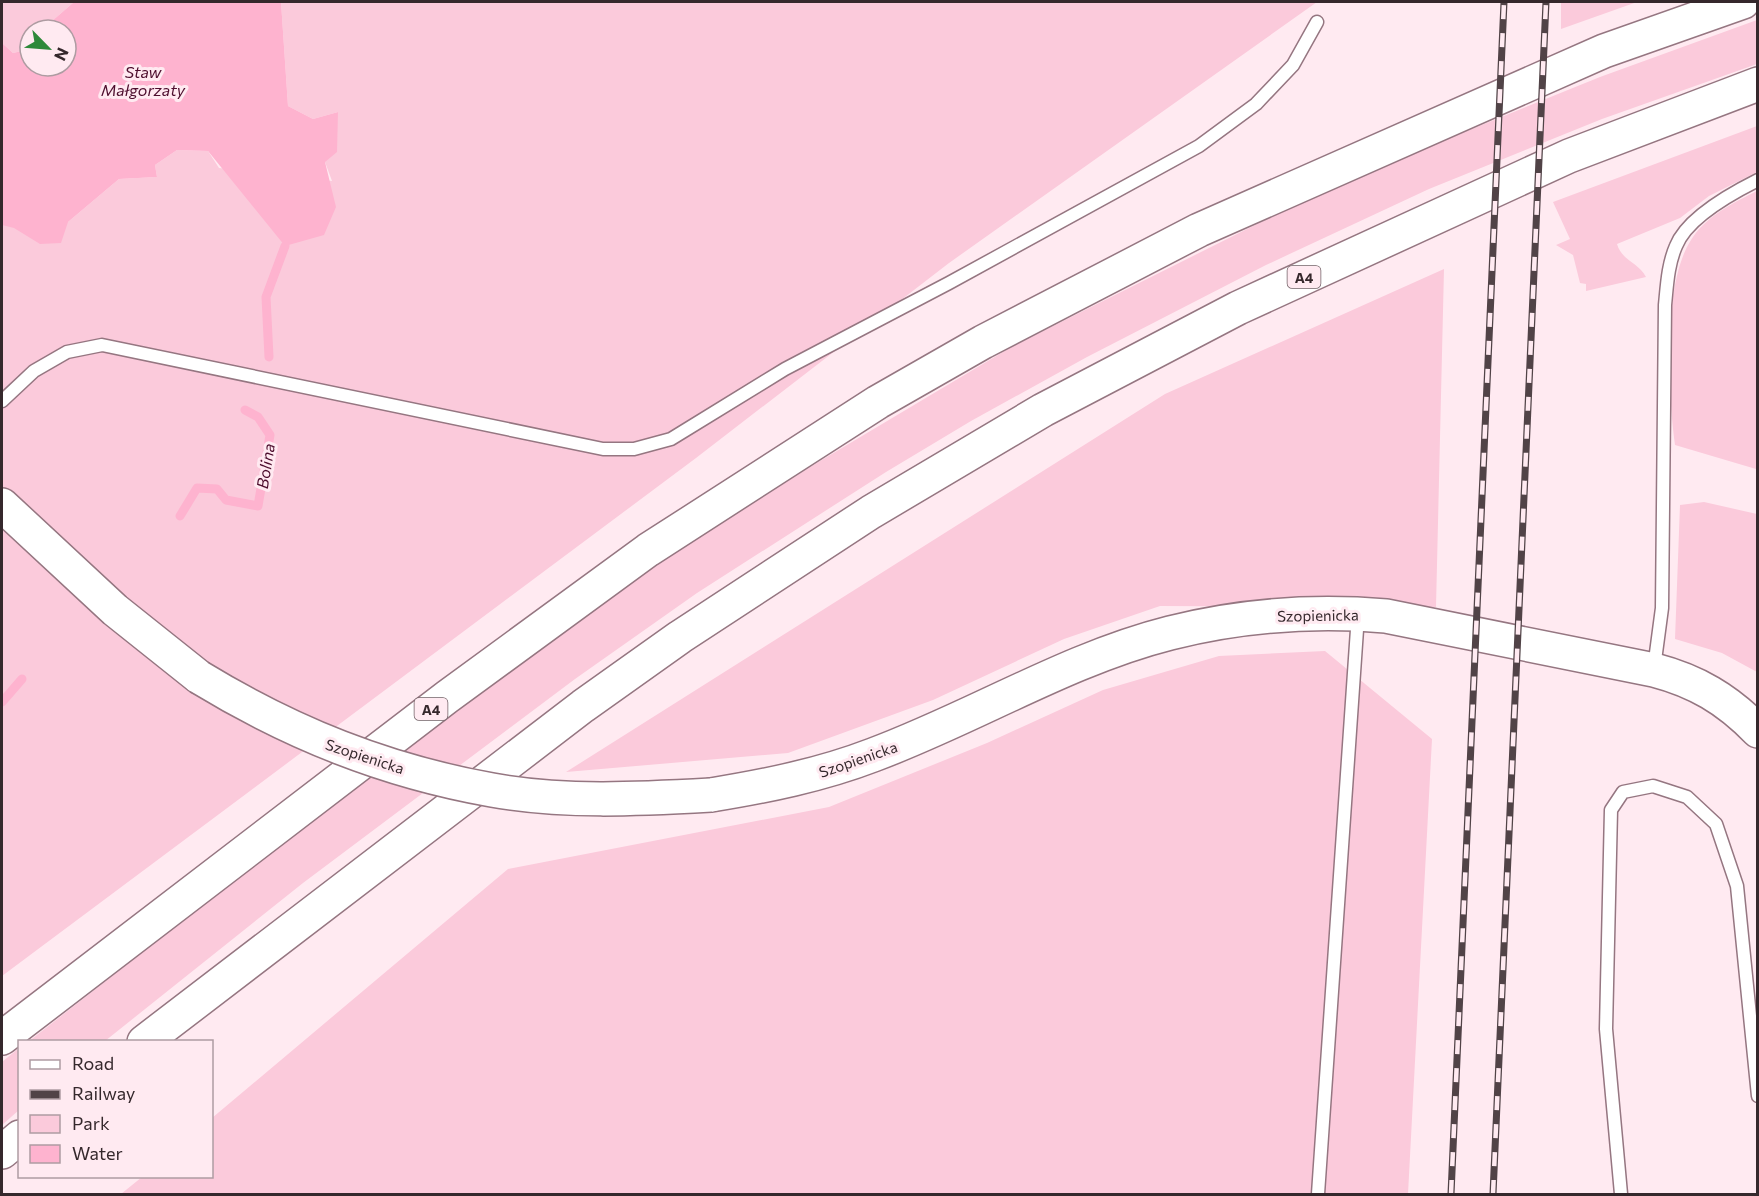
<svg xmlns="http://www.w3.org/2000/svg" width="1759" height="1196" viewBox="0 0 1759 1196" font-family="Commissioner,sans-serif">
<rect width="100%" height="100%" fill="#ffeaf1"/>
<g fill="#fbcadb">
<polygon points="2,2 74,2 52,21 46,30 30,30 30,49 13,53 2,43"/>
<polygon points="281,2 1317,2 949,263 696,458 2,976 2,219 68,222 119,179 157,177 155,165 177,150 208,151 219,168 332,181 325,162 338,112 313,119 288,106"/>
<polygon points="1561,2 1637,2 1561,29"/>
<polygon points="1757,20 1757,64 1602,119 1429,189 1266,265 1087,357 971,421 886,472 697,593 575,679 303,883 105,1041 28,1042 465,699 662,561 810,467 1013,346 1339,183 1600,77"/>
<path d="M1757,126V172L1709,196L1680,218L1617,244C1622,261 1638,262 1646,277L1586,291V284L1580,283L1573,255L1556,245L1570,239L1553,202Z"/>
<path d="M1757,191V502L1756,469L1675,445C1668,393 1662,285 1691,240C1706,216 1733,203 1757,191Z"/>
<polygon points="1444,269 1436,607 1160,606 1064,639 933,700 788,753 566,772 1165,394"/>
<polygon points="1704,502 1757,514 1757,672 1722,653 1675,639 1680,505"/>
<polygon points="1325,651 1432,739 1408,1194 121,1194 142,1177 212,1176 212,1118 508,869 829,807 987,743 1103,690 1219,656"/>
<polygon points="19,1048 19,1110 2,1125 2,1062"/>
</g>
<polygon fill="#feb3cf" points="74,2 281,2 288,106 313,119 338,112 337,152 325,162 336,207 324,235 285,246 208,151 177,150 155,165 157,177 119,179 68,222 61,243 40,244 14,228 2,225 2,43 13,53 30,49 30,66 66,66 66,30 46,30 52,21"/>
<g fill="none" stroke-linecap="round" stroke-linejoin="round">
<g stroke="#feb3cf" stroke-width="9">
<polyline points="269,357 266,297 285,246"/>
<polyline points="180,516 197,488 217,489 226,500 258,506 270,435 258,417 245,410"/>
<polyline points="2,702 22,679"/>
</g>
<g stroke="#957681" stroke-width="15">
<g id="lane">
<polyline points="2,401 34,371 67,352 102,345 603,449 634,449 671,439 785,369 949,283 1199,146 1256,104 1293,65 1317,22"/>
<path d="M1654,668L1662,608L1665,305C1667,285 1668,264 1676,246C1687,218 1732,193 1758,180"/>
<polyline points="1318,1194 1358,615"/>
<polyline points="1621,1194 1606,1029 1611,810 1623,792 1653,786 1687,797 1716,824 1737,886 1758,1096"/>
</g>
</g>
<g stroke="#957681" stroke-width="36">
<g id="secondary">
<polyline points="2,505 115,610 199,677"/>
<path d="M711,795C766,786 821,775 873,755C973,718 1067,659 1170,633C1241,615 1313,610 1386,616L1654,670C1696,681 1727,699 1758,731"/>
</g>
</g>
<g stroke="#957681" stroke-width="36">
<g id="highway">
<polyline points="2,1038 447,697 648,550 878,402 983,342 1199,230 1604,51 1743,2"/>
<polyline points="144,1042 583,706 680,637 871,512 1043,410 1238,308 1569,156 1758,84"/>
<polyline points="2,1152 20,1137"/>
</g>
</g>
<use href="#lane" stroke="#fff" stroke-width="12"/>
<use href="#secondary" stroke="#fff" stroke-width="33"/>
<use href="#highway" stroke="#fff" stroke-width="33"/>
<g stroke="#514347" stroke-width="7">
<g id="rail">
<polyline points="1451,1194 1504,2"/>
<polyline points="1493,1194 1546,2"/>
</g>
</g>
<use href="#rail" stroke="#ffeaf1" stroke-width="4.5" stroke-dasharray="14" stroke-linecap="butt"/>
<g stroke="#957681" stroke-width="36" stroke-linecap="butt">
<path id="secondary-bridge" d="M199,677C291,733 385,771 492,790C563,803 638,799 711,795"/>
</g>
<use href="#secondary-bridge" stroke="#fff" stroke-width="33"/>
</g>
<g text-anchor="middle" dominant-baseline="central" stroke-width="6" stroke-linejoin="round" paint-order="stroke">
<g fill="#ffeaf1" stroke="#726267" stroke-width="1.5">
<rect x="1287.5" y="266" width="33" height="22" rx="4.5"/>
<rect x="414.5" y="698" width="33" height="22" rx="4.5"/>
</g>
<g font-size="14" font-weight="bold" fill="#35282c">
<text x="1304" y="277">A4</text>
<text x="431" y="709">A4</text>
</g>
<g font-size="15" fill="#35282c" stroke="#ffeaf1">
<text transform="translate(1318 615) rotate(-1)">Szopienicka</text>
<text transform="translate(365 756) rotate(18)">Szopienicka</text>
<text transform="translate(858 759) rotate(-19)">Szopienicka</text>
</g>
<g font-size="16" font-style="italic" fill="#4d0d2d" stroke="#ffeaf1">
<text x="143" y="71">Staw<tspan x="143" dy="18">Małgorzaty</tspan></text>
<text transform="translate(265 466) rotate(-81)">Bolina</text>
</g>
</g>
<rect width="1759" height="1196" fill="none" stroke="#35282c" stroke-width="6"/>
<rect x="18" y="1040" width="195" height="138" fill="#ffeaf1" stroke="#ae9ca2" stroke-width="1.5"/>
<rect x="30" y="1060" width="30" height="9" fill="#ffffff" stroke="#ae9ca2" stroke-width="1.5"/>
<text x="72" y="1070" font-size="18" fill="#35282c">Road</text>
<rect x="30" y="1090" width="30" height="9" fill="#514347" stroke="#ae9ca2" stroke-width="1.5"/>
<text x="72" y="1100" font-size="18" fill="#35282c">Railway</text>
<rect x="30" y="1115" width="30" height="18" fill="#fbcadb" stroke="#ae9ca2" stroke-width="1.5"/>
<text x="72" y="1130" font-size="18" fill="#35282c">Park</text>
<rect x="30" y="1145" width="30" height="18" fill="#feb3cf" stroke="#ae9ca2" stroke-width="1.5"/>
<text x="72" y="1160" font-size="18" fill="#35282c">Water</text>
<g transform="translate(48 48) rotate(115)"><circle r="28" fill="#ffeaf1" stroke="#ae9ca2" stroke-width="1.5"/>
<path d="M0-4.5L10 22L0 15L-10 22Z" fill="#2e893a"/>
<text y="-9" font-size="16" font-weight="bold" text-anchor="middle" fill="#35282c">N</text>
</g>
</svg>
